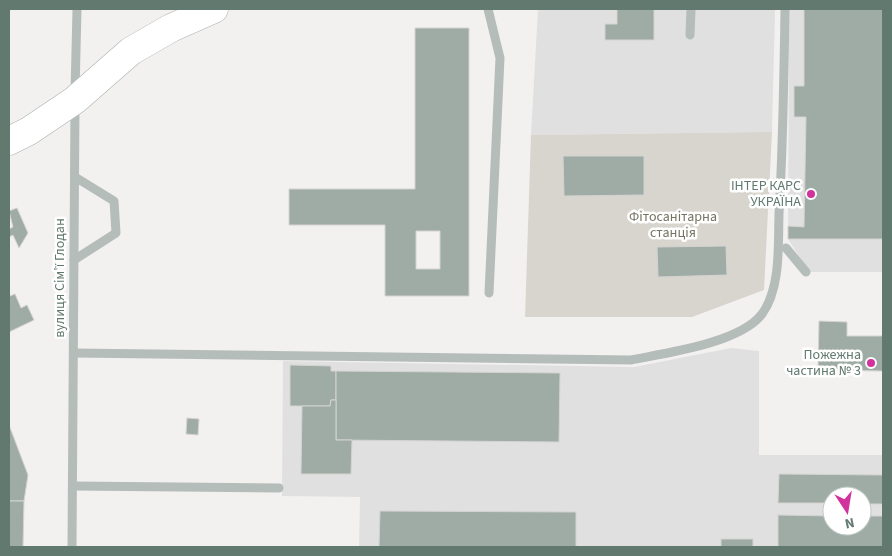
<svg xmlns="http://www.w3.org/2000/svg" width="892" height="556" viewBox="0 0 892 556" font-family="'Source Sans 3',sans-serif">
<rect width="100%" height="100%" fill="#f3f0f0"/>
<g fill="#e1e0e0" fill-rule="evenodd">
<polygon points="538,9 775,9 772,132 531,135"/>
<polygon points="789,9 883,9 883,272 809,272 788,239"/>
<path d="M731,348L759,351V455H883V547H359L360,497L282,496L283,361L634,367ZM832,496H862V526H832Z"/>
</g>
<polygon fill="#d8d5cf" points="772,132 764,290 692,317 525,317 531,135"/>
<g fill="#9faca5" stroke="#d4d3d2" fill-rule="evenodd">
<polygon points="617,9 654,9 654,40 605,40 605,24 617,24"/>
<polygon points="804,9 883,9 883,239 788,239 788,226 804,227 806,117 794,117 794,86 804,86"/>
<path d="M415,28H469V296H385V225H289V189H415ZM416,231H440V269H416Z"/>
<polygon points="563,156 644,156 644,195 564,196"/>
<polygon points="17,208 28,233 19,248 13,235 9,237 9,229 13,227 9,211"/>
<polygon points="726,246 727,275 658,277 657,247"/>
<polygon points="9,294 10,296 15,294 21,308 27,305 34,320 9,332"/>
<polygon points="819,321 847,322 847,336 883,336 883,371 818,370"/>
<polygon points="290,365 331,366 331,371 336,371 336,400 331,400 330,406 290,406"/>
<polygon points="336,371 560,373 559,442 336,440"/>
<polygon points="331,400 336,400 336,440 352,440 351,474 301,474 302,406 330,406"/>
<polygon points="187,418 199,419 198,435 186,434"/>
<polygon points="9,425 28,475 24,501 9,501"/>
<polygon points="779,474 883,475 883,504 862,504 862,496 832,496 832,503 778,503"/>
<polygon points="9,501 24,501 23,547 9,547"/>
<polygon points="380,511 576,512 576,547 379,547"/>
<polygon points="778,515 832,516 832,526 862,526 862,516 883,516 883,547 778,547"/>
<rect x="721" y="539" width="32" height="8"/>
</g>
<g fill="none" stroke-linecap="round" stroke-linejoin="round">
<g stroke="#aab2ae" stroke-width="29">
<polyline id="major" points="9,141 29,131 75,100 131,51 171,28 214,9"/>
</g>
<g stroke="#b5bdba" stroke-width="9">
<polyline points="488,9 500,58 489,293"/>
<polyline points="690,35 691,9"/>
<polyline points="75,92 77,9"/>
<polyline points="786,248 806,272"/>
<polyline points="74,260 116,233 114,201 75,177"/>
<path d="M74,353L631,360C666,353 740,343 762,314C781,288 778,245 779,214C783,146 784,77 785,9"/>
<polyline points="73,486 279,488"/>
<polyline points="72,547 75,105"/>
</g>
<use href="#major" stroke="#fff" stroke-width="28"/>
</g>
<g fill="#d1329b" stroke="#fff" stroke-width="2">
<circle cx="811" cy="194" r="5"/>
<circle cx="871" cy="363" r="5"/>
</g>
<g text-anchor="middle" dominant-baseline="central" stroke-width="5" stroke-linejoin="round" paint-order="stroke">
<g font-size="14" fill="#61796e" stroke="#fff" text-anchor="end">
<text x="801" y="186">ІНТЕР КАРС<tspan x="801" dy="16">УКРАЇНА</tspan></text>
<text x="861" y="355">Пожежна<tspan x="861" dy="16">частина № 3</tspan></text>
</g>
<g font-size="14" fill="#767463" stroke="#fff">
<text x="673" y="217">Фітосанітарна<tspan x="673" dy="16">станція</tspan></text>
</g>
<g font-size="14" fill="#61796e" stroke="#fff">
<text transform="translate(60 278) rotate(-90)">вулиця Сім'ї Глодан</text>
</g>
</g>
<rect width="892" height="556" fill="none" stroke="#61796e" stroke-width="20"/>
<g transform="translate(847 511) rotate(168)"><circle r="24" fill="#ffffff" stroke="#c0c9c5"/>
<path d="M0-4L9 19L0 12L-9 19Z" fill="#d1329b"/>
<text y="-8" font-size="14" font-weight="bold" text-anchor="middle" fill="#61796e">N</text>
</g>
</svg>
